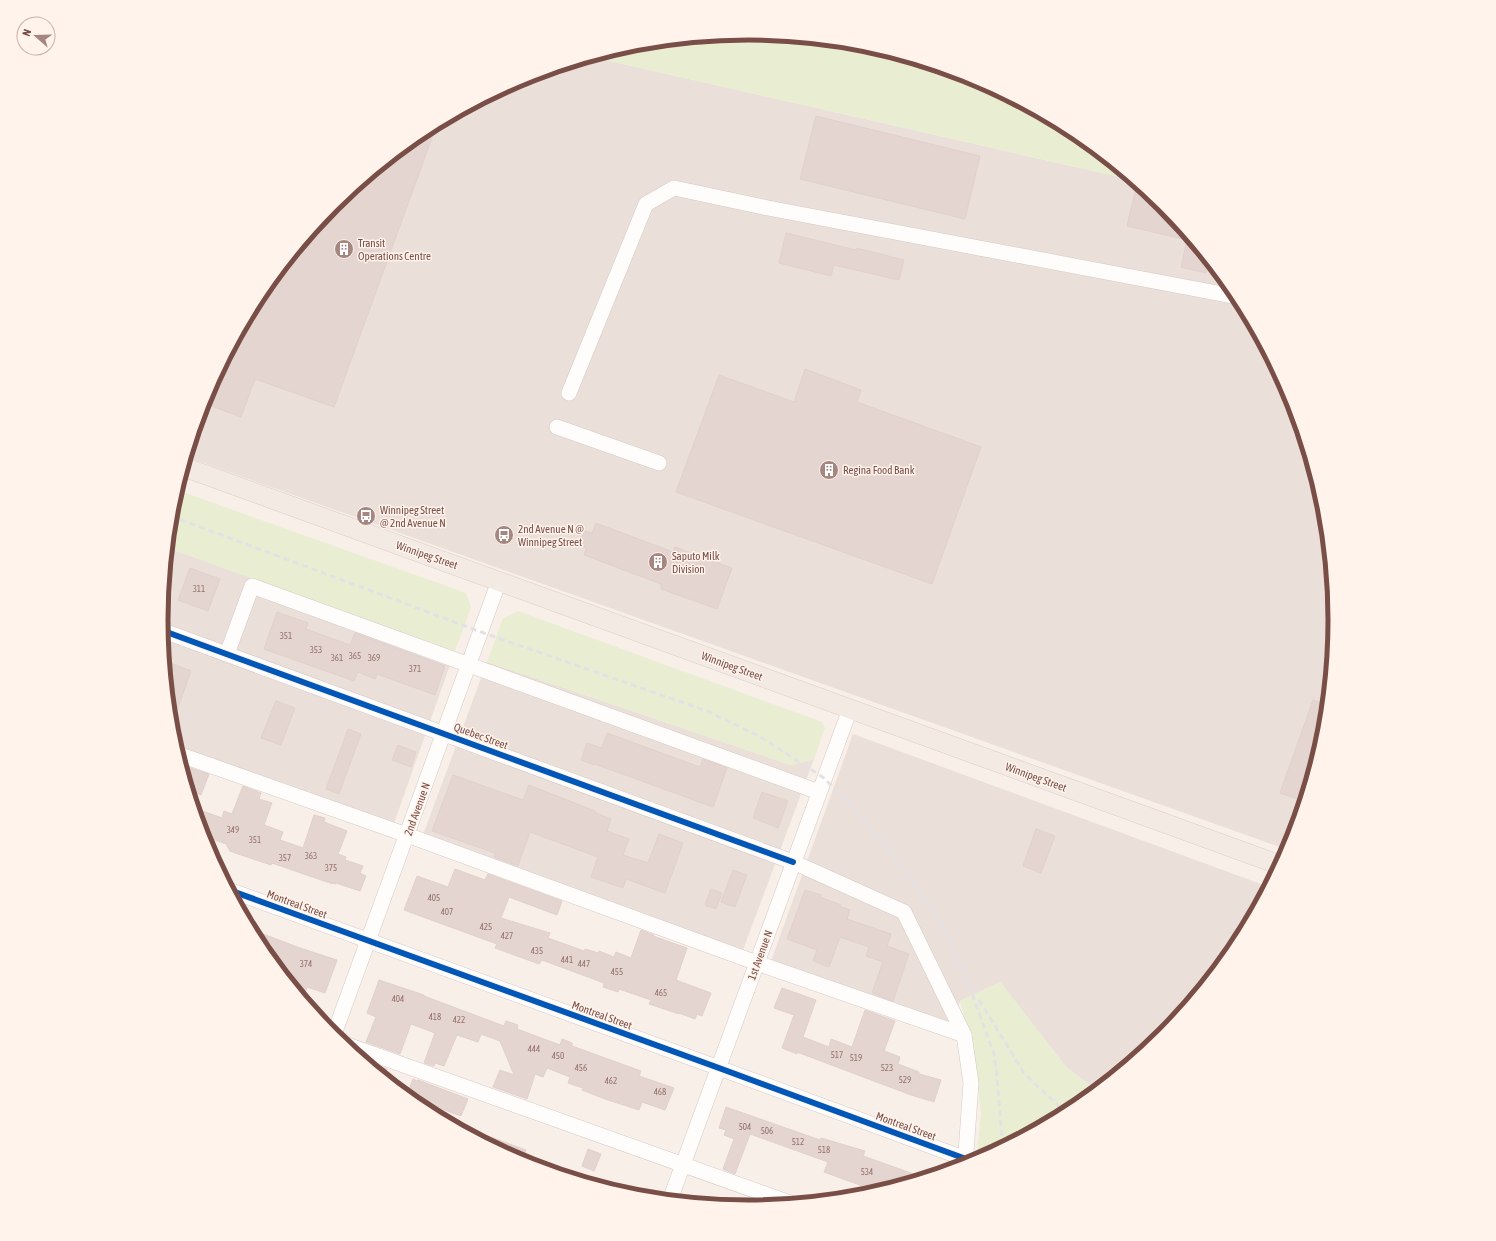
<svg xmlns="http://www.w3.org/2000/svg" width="1496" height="1241" viewBox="0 0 1496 1241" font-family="'Asap Condensed',sans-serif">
<rect width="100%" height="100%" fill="#f8efe9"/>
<g fill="#ebdfda">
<polygon points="603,54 601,59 1133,180 1164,205 1237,294 1291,396 1324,506 1335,621 1324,735 1288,850 187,457 205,395 260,294 333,205 422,132 523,78"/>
<polygon points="168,548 455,651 393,826 175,747 172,735 161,620"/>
<polygon points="487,662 791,765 814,759 743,950 423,835"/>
<polygon points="853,734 1269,887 1236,947 1163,1036 1097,1090 1067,1068 1000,982 960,1001 951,1025 771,961"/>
</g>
<g fill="#e9eed2">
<polygon points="748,33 863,44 973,78 1075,132 1133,180 601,59 603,54 634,44"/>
<polygon points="177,490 466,593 471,608 455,651 168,548 172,506"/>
<polygon points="518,611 822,722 825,728 814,759 791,765 487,662 503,618"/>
<polygon points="1000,982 1067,1068 1097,1090 1074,1109 976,1162 981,1113 974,1053 960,1001"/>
</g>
<g fill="#e5d5d0" stroke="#e1d0cb">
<polygon points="816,116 980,156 965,219 800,179"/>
<polygon points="437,124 334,407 255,379 241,417 203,403 205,395 260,294 333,205 422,132"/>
<polygon points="1136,188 1145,190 1164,205 1209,261 1206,273 1181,267 1187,240 1127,226"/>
<polygon points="786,233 856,250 857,248 904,260 899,280 834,265 831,276 779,263"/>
<polygon points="805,369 861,390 857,402 981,447 932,584 676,492 719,375 794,402"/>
<polygon points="596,523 673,552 675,547 732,568 717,609 661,589 661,584 584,555 586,548 578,545 584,531 592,533"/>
<polygon points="190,568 220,579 208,611 178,600"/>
<polygon points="277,612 308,623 306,629 350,645 355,633 445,666 435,695 377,674 375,679 358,672 354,681 264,649"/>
<polygon points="165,661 191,671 171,727"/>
<polygon points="1313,700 1327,705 1324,735 1304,801 1280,793"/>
<polygon points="276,701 295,708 281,745 261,738"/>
<polygon points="348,729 361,734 339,794 326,789"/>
<polygon points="607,733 700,767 703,759 727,768 713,807 595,764 594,765 581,760 587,743 602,748"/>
<polygon points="398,745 416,752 411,767 392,760"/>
<polygon points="181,765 209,774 201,795 189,790"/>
<polygon points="453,775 523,800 529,785 595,811 594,812 611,819 607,831 629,839 623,855 648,863 659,834 683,843 665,893 626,879 623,888 591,877 598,857 530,832 518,866 494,857 495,853 432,831"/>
<polygon points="243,786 261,793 259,799 272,803 264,825 283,832 280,840 303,848 314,815 325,818 324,822 347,831 338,854 346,857 345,860 363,866 360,873 366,876 360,891 336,883 336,884 330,883 272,863 271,865 238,854 230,851 226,844 202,835 194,808 222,818 224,811 232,814"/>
<polygon points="762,792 788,801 778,828 753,818"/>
<polygon points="1036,829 1055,836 1041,873 1023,866"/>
<polygon points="455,869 485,880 488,874 562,901 557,915 509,897 501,918 550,933 548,938 584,951 585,949 598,953 599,951 614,957 616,952 631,958 641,930 654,935 653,936 687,948 676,980 711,993 702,1016 697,1014 695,1019 679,1013 679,1014 649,1004 651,1000 619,989 618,992 603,987 604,983 542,960 539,964 495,948 497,944 404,910 417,876 448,887"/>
<polygon points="733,870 747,875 735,907 721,902"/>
<polygon points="711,889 722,893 716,909 705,905"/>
<polygon points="805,890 821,895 820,897 841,905 840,906 850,910 847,919 891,934 887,946 909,954 893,1001 872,993 883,962 866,956 869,947 840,937 829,967 813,961 817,950 787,939"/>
<polygon points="250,929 300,948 337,960 325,993 307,987 303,999 259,947"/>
<polygon points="379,980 424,995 424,996 504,1026 506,1021 518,1025 517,1029 560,1045 562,1039 572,1043 572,1046 641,1071 639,1076 674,1088 665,1110 642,1102 639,1110 605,1099 582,1090 583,1088 568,1083 570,1077 547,1068 543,1077 535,1074 527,1099 493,1087 500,1070 514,1075 500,1041 481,1034 478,1042 457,1035 444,1066 435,1063 434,1066 424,1063 435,1033 411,1024 400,1054 366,1042 376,1017 367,1013"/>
<polygon points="782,988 816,1000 803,1037 829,1047 831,1039 852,1047 865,1010 895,1021 884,1051 900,1057 898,1064 919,1072 919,1074 941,1080 934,1102 911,1095 797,1052 797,1054 782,1048 794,1015 774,1008"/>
<polygon points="361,1059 387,1069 383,1078 366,1063"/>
<polygon points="413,1079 417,1081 418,1080 468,1099 461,1116 406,1096"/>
<polygon points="726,1107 820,1140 821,1138 865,1151 863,1156 925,1178 879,1192 824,1172 828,1162 750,1134 735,1174 723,1169 734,1139 724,1135 726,1130 719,1128"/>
<polygon points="485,1135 526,1150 522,1162 483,1142"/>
<polygon points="588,1149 601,1154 594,1171 582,1166"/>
</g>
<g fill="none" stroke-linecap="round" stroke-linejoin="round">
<g stroke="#d6cac6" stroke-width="16">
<g id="minor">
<polyline points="569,393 646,204 674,188 768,208 1238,297"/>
<polyline points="557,427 659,463"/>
<polyline points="161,630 793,862 904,912 964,1035 971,1083 965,1166"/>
<polyline points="227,654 252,586 819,792"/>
<polyline points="178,754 407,835 757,963 964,1035"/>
<polyline points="229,890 719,1068 966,1159"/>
<polyline points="333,1037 499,581"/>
<polyline points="342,1043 793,1204"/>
<polyline points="670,1200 850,709"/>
</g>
</g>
<g stroke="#daccc8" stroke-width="20">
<polyline id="major" points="184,467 1280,865"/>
</g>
<use href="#minor" stroke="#fefdfc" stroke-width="15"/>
<use href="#major" stroke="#f3eae4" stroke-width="19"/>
<g stroke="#e4e1e5" stroke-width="3" stroke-dasharray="6 4" stroke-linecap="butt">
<polyline points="171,516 481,632 707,711 759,736 824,778 866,822 895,857 920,890 941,924 969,985 995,1057 1002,1136 1001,1148"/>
<polyline points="979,1000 1024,1073 1066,1113"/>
</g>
<g stroke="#fff3eb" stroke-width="8">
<g id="cycleway">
<polyline points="161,630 793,862"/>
<polyline points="229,890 719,1068 966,1159"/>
</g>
</g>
<use href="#cycleway" stroke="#0057b8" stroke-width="6"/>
</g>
<defs>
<g id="building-disc" transform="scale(1)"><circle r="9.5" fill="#a58680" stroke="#fff3eb"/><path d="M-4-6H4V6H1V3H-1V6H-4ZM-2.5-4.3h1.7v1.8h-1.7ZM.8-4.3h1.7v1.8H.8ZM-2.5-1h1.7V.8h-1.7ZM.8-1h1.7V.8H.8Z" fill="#fff"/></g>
<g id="bus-disc" transform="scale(1)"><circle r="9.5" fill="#a58680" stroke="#fff3eb"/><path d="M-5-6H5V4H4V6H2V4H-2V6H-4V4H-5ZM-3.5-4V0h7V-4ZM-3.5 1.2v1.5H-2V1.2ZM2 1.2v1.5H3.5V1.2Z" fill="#fff"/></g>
</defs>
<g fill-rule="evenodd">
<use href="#building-disc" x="344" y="249"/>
<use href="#building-disc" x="829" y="470"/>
<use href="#bus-disc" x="366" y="516"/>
<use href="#bus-disc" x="504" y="535"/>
<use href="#building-disc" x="658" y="562"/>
</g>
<g text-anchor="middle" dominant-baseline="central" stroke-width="3" stroke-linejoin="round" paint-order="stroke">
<g font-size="9" fill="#95726c">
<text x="199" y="589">311</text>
<text x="286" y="636">351</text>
<text x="316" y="650">353</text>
<text x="355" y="656">365</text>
<text x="337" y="658">361</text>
<text x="374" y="658">369</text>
<text x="415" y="669">371</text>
<text x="233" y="830">349</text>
<text x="255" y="840">351</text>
<text x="311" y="856">363</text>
<text x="285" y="858">357</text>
<text x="331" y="868">375</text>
<text x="434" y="898">405</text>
<text x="447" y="912">407</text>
<text x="486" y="927">425</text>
<text x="507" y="936">427</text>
<text x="537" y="951">435</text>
<text x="567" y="960">441</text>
<text x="306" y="964">374</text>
<text x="584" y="964">447</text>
<text x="617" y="972">455</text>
<text x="661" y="993">465</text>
<text x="398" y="999">404</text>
<text x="435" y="1017">418</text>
<text x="459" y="1020">422</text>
<text x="534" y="1049">444</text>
<text x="837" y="1055">517</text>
<text x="558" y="1056">450</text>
<text x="856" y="1058">519</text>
<text x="581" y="1068">456</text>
<text x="887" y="1068">523</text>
<text x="905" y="1080">529</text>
<text x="611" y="1081">462</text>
<text x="660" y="1092">468</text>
<text x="745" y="1127">504</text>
<text x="767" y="1131">506</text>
<text x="798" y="1142">512</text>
<text x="824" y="1150">518</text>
<text x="867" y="1172">534</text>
</g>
<g font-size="11" fill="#784e47" stroke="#fff3eb" text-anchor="start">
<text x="358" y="243">Transit<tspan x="358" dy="13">Operations Centre</tspan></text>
<text x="843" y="470">Regina Food Bank</text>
<text x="380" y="510">Winnipeg Street<tspan x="380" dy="13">@ 2nd Avenue N</tspan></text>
<text x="518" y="529">2nd Avenue N @<tspan x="518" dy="13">Winnipeg Street</tspan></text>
<text x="672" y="556">Saputo Milk<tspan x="672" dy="13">Division</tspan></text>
</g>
<g font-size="11" fill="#784e47" stroke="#fff3eb">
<text transform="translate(427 555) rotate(19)">Winnipeg Street</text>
<text transform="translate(732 666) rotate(20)">Winnipeg Street</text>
<text transform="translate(481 736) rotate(20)">Quebec Street</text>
<text transform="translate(1036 777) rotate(20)">Winnipeg Street</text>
<text transform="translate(417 809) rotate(-70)">2nd Avenue N</text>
<text transform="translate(297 904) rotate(20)">Montreal Street</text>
<text transform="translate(760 955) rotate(-70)">1st Avenue N</text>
<text transform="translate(602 1015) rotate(20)">Montreal Street</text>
<text transform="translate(906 1126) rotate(20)">Montreal Street</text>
</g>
</g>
<path d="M0 0H1496V1241H0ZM168 620a580 580 0 1 1 1160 0a580 580 0 1 1-1160 0Z" fill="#fff3eb" fill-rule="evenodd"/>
<path fill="none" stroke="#784e47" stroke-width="5" d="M168 620a580 580 0 1 1 1160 0a580 580 0 1 1-1160 0Z"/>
<g transform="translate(36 36) rotate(290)"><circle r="19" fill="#fff3eb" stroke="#c9b1a9"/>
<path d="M0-3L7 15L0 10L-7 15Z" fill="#a58680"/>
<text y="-6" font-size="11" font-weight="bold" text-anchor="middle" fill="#784e47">N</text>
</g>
</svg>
